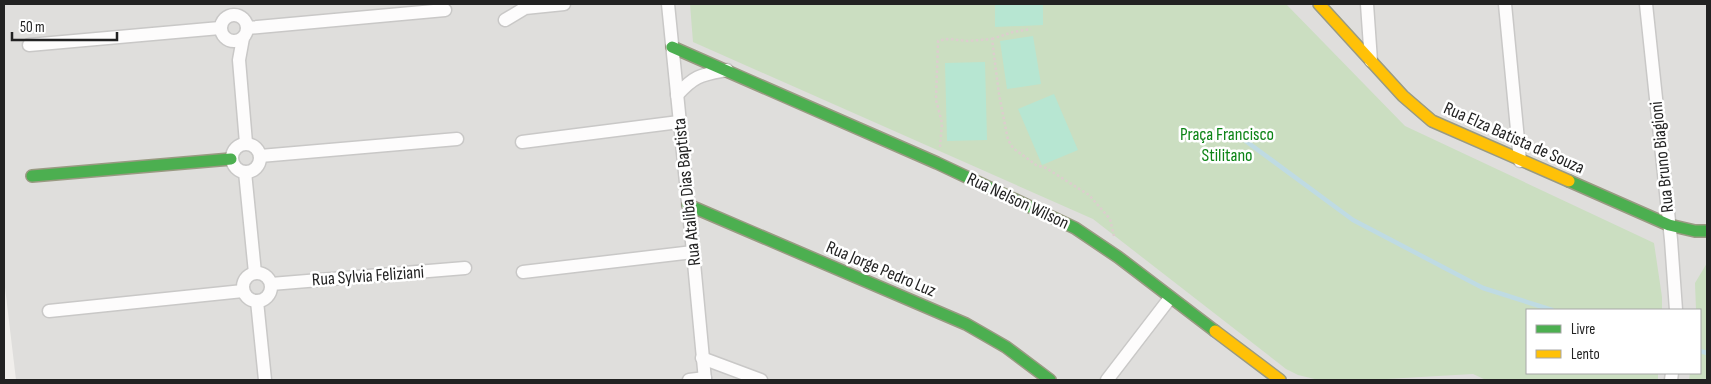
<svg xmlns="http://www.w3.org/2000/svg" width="1711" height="384" viewBox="0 0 1711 384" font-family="'Sofia Sans Condensed',sans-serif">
<rect width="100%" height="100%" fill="#f0eeeb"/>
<path fill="#dfdedc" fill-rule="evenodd" d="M4,4H1707V380H16L4,279ZM1527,310H1700V373H1527Z"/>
<g fill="#cbdec1">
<polygon points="690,4 1286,4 1405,126 1654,243 1662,297 1662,310 1527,310 1527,373 1658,373 1658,380 1486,380 1473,374 1369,380 1319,380 1298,375 1286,369 1093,219 693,42"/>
<polygon points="1707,263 1707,380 1689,380 1690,373 1700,373 1700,310 1696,310 1695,283"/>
</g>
<g fill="#b7e6d2">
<polygon points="995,4 1043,4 1043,25 995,27"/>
<polygon points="1033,36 1041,84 1007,89 1000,41"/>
<polygon points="985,62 987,140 947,141 945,63"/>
<polygon points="1054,94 1078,150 1042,165 1018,109"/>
</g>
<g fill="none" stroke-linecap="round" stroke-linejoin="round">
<g stroke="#bfdbe3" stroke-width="4.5">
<polyline points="1243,139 1353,220 1483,288 1552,310"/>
<polyline points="1700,351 1707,353"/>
</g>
<g stroke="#c9c8c7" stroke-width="15">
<g id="street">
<polyline points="668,4 693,252 705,380"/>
<polyline points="1367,4 1371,61"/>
<polyline points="1505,4 1520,161"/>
<polyline points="1646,4 1671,240 1676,310"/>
<circle cx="234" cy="28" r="13"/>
<polyline points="505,20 525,8 564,4"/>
<polyline points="247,28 445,10"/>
<polyline points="243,38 239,60 246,143"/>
<polyline points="29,45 220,28"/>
<path d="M677,95C695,75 701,75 727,70"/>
<polyline points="522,142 679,122"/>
<circle cx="246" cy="158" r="14"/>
<polyline points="260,156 457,139"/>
<polyline points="245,172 255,273"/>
<polyline points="523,272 693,252"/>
<circle cx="257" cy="287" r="14"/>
<polyline points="271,284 465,268"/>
<polyline points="257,301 265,380"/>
<polyline points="49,311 243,291"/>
<polyline points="702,358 761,380"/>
<polyline points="689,380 705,378"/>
<polyline points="1107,380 1170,298"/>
<polyline points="1671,380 1672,373"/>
</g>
</g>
<g stroke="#999a82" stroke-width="14">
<g id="fast">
<polyline points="672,47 937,163 1075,228 1118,257 1215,331"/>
<polyline points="32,176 231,159"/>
<polyline points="1569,181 1669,225 1695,231 1707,231"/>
<polyline points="688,205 966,324 1006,347 1050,380"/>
</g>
</g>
<g stroke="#999a82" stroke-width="14">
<g id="slow">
<polyline points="1319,4 1403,96 1432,121 1569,181"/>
<polyline points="1215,331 1280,380"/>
</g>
</g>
<g stroke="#dccecd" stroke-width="2.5" stroke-dasharray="2.5 2.5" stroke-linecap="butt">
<polyline points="992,39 1013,32 1031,29"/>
<polyline points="940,147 942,123 936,100 938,41 947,39 968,41 992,39 999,94 1008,140 1013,148 1036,165 1046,168 1089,195 1110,219 1114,236"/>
</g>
<use href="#street" stroke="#fdfcfc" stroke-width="12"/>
<use href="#fast" stroke="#4caf50" stroke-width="11"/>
<use href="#slow" stroke="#ffc107" stroke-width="11"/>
</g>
<g text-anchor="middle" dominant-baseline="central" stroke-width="5" stroke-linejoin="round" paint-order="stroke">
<g font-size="18" fill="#0c8416" stroke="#fff">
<text x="1227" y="134">Praça Francisco<tspan x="1227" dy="21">Stilitano</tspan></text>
</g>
<g font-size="18" fill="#222" stroke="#fff">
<text transform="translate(1514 138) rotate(24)">Rua Elza Batista de Souza</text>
<text transform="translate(1662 157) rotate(-96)">Rua Bruno Biagioni</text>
<text transform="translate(687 192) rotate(-96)">Rua Ataliba Dias Baptista</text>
<text transform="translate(1018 201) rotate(25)">Rua Nelson Wilson</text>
<text transform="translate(881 269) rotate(23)">Rua Jorge Pedro Luz</text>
<text transform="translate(368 276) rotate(-4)">Rua Sylvia Feliziani</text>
</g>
</g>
<rect width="1711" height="384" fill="none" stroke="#222222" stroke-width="10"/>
<rect x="1526" y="309" width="175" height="65" fill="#ffffff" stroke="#a7a7a7"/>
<rect x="1536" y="325" width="25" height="8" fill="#4caf50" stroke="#a7a7a7"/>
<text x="1571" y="334" font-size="15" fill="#222222">Livre</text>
<rect x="1536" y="350" width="25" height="8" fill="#ffc107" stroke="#a7a7a7"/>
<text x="1571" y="359" font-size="15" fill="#222222">Lento</text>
<path d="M12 32v8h105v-8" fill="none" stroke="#222222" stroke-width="2.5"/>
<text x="20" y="32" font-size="15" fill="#222222" stroke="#ffffff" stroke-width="4" paint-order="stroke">50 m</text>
</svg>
